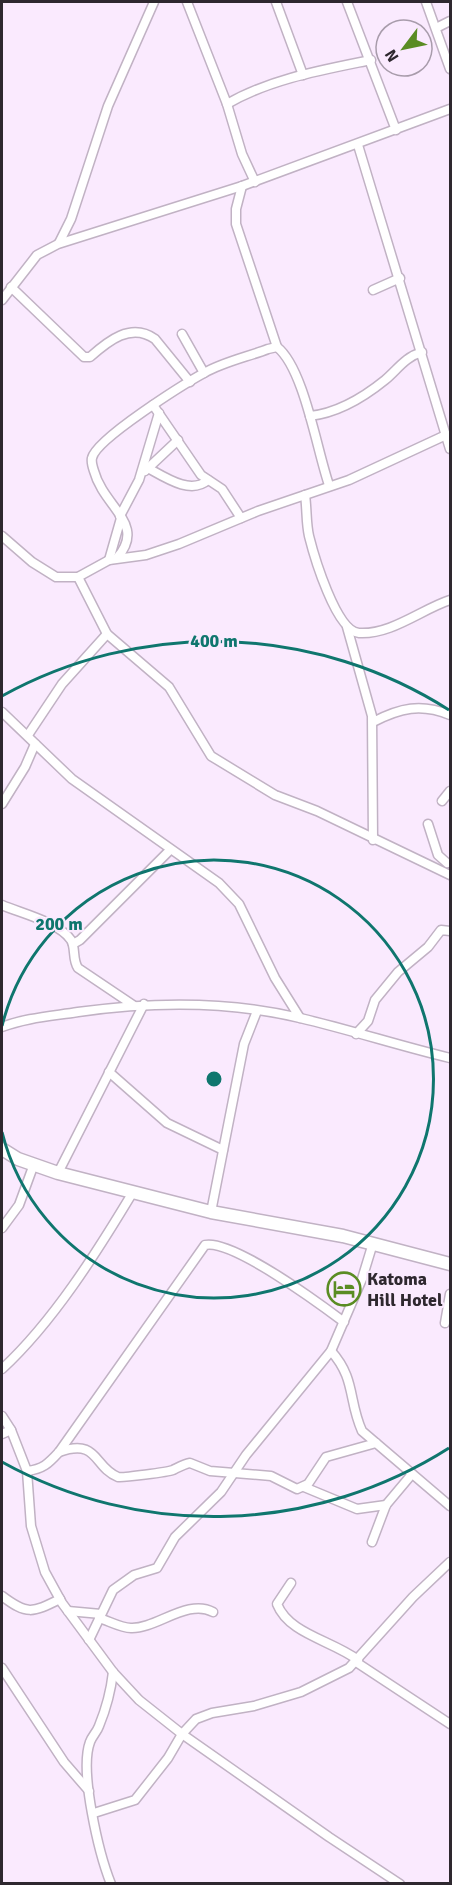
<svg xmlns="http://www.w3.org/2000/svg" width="452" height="1885" viewBox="0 0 452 1885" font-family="Signika,sans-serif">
<rect width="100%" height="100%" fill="#faeafe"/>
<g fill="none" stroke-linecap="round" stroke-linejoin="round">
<g stroke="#c1b2c4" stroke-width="11">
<g id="street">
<polyline points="187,2 227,104 242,154 255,182"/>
<polyline points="276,2 303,75"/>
<polyline points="347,2 396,130"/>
<polyline points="426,2 450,69"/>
<polyline points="436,28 450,21"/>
<path d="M227,104C270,79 322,70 371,60"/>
<polyline points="358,145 450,449"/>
<polyline points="242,186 236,209 236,224 277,347"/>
<polyline points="59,243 71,219 108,106 154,2"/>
<path d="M11,287L84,357H90C108,341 131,322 155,339L190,382"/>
<polyline points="373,290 400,278"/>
<polyline points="2,300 37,255 58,244 242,186 450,109"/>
<polyline points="182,334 204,373"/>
<polyline points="153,405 201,475 222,489 241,518"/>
<path d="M310,416C337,413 364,397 385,380C398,369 405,357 422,352"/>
<path d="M148,468C166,478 191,495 208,480"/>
<polyline points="145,471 178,440"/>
<path d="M305,495C307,509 306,523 309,536C314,556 336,631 359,633C391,635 422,609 450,600"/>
<polyline points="120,516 139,480 159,413"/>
<polyline points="2,536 32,562 56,577 78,577 109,560 146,555 179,544 258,511 349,480 446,435"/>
<path d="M117,558C147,524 104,508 94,471C93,468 91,462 92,458C96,439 184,384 204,373C223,362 247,357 268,349L277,347C304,368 317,451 329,485"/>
<polyline points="109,560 121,518"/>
<polyline points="78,577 107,634 169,687 211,756 275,795 317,811 450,875"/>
<polyline points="347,627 372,716 373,840"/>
<polyline points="2,712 72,779 219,883 239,904 275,978 300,1018"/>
<path d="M373,722C400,708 421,703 450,715"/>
<polyline points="28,735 62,684 107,634"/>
<polyline points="442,801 450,791"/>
<polyline points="2,804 25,767 35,744"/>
<polyline points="428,824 438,855 447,863"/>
<path d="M2,905C20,913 59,922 71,940C76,948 72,959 78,968L133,1005"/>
<polyline points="73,944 80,940 170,850"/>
<path d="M2,1027C25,1018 53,1016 78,1012C150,1002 229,1001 300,1018C351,1030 400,1046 450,1058"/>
<polyline points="356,1034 368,1021 375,1000 398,972 428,947 441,930 450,931"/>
<polyline points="109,1072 167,1123 223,1150"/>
<polyline points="58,1173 144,1004"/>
<polyline points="211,1212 244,1044 257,1011"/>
<polyline points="2,1228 19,1205 34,1164"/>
<polyline points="445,1323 450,1294"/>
<path d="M331,1351C356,1379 348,1400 362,1431L450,1506"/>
<path d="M2,1369C53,1322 97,1252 133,1192"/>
<polyline points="2,1416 11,1430 27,1471 31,1526 45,1572 62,1603 113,1672 139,1700 182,1734 329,1837 400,1884"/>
<polyline points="2,1434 11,1430"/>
<path d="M59,1452C99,1438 93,1467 118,1477C122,1478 168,1472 173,1470C179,1467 184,1464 190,1463L210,1471L271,1476L297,1489L308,1484L326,1457L376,1443"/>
<path d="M27,1471C43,1469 48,1464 59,1452L205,1245C232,1239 320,1304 344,1322"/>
<polyline points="304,1487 357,1509 386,1505"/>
<polyline points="372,1542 386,1505 412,1474"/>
<path d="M291,1583L277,1604C289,1634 331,1640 358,1660"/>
<path d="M2,1596C27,1615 32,1613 60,1599"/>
<polyline points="68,1611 101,1614"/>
<path d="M99,1618C109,1621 121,1628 131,1628C156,1629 188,1598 213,1612"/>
<polyline points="89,1640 113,1590 134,1575 157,1568 175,1537 221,1492 246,1455 331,1351 362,1279 373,1243"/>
<polyline points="356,1662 450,1724"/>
<polyline points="2,1668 64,1762 89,1791"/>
<polyline points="94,1813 135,1800 168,1758 182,1734 196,1719 212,1713 254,1706 301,1692 349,1668 413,1597 450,1562"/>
<path d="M111,1884C99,1854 79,1771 90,1742C92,1736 97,1732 99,1726C106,1709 111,1690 113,1672"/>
</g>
</g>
<g stroke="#c1b2c4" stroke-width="15">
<polyline id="secondary" points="2,1149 18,1159 58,1173 211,1212 343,1236 450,1264"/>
</g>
<use href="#street" stroke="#fff" stroke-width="8"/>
<use href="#secondary" stroke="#fff" stroke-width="12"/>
</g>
<g fill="none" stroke="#0f766e" stroke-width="3">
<path d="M2 1026A219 219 0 1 1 2 1132"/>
<path d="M449 1448A438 438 0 0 1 2 1462M2 696A438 438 0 0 1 449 710"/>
</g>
<defs>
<g id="hotel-ring" transform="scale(1.725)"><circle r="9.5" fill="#faeafe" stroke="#5a8c23" stroke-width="1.5"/><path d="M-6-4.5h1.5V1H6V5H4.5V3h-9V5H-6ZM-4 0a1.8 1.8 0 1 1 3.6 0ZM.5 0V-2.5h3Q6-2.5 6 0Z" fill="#5a8c23"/></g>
</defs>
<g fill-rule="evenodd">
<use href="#hotel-ring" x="344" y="1289"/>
</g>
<g text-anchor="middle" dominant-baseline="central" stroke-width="4.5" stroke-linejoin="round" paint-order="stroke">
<g font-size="18" font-weight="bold" fill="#2e282f" stroke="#faeafe" text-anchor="start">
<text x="367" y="1279">Katoma<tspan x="367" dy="21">Hill Hotel</tspan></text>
</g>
</g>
<circle cx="214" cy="1079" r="9" fill="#0f766e" stroke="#faeafe" stroke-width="3"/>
<g font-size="18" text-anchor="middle" font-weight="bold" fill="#0f766e" stroke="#faeafe" stroke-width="4.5" stroke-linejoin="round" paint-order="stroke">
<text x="214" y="647">400 m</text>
<text x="59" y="930">200 m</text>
</g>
<rect width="452" height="1885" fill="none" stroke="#2e282f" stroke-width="6"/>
<g transform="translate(404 48) rotate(238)"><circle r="28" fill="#faeafe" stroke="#a89cab" stroke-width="1.5"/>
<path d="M0-4.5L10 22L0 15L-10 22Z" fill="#5a8c23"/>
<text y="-9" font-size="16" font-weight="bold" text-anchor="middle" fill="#2e282f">N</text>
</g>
</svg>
